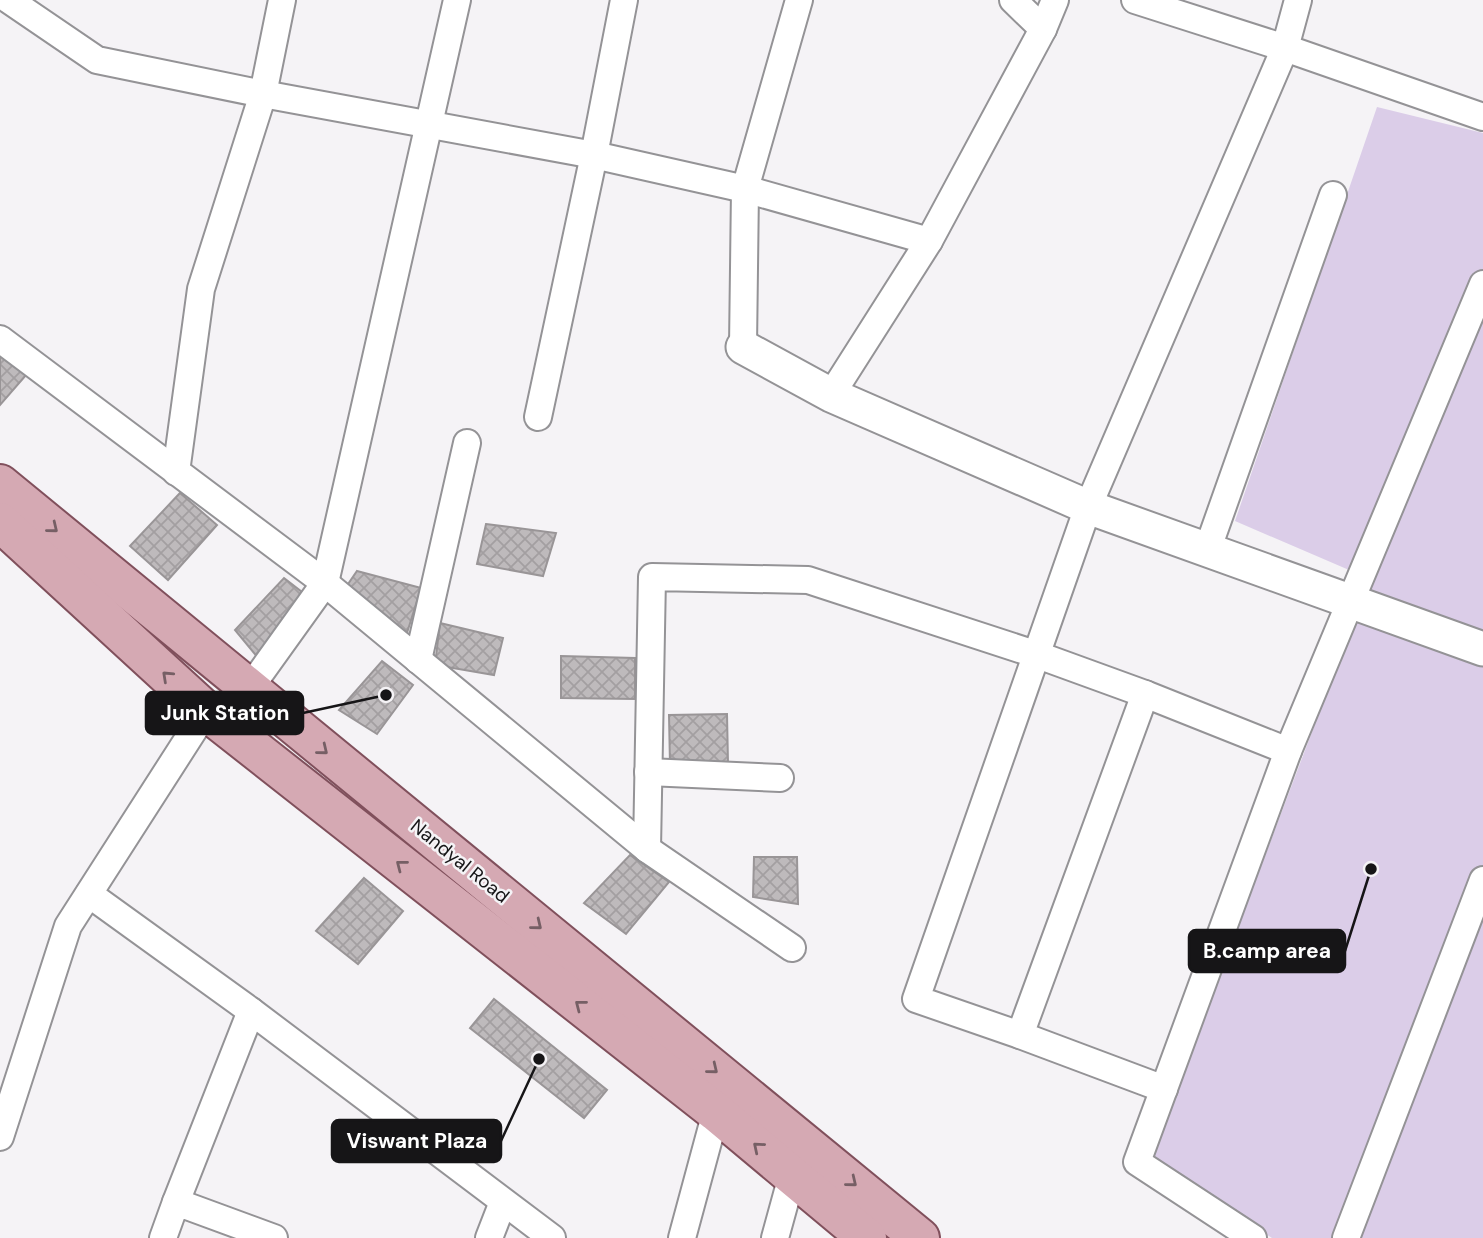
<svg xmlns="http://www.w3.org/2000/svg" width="1483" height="1238" viewBox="0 0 1483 1238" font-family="'DM Sans',sans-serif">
<defs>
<pattern id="building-cross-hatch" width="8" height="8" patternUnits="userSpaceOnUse" patternTransform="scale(1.75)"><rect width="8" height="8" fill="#bebabc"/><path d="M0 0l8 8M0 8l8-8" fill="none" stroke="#a39fa1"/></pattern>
</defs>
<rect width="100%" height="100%" fill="#f5f3f6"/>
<polygon fill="#dbcde8" points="1377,107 1483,133 1483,1238 1272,1238 1150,1159 1370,579 1235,521"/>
<g fill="url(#building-cross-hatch)" stroke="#999597" stroke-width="2">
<polygon points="0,353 26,375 0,405"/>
<polygon points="180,493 217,525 168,580 130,546"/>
<polygon points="486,524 556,533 543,576 477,564"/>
<polygon points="357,571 421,588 407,633 385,620 346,587"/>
<polygon points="284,578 311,599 259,659 235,630"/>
<polygon points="440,623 503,638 494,675 435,665"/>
<polygon points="561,656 635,658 635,699 561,698"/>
<polygon points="382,661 413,685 377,734 339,710"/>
<polygon points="727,714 728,763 670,765 669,715"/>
<polygon points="630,855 669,882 626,934 584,903"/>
<polygon points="754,857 797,857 798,904 753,897"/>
<polygon points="364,878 403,911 358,964 316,931"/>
<polygon points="494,999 607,1090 584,1118 470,1028"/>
</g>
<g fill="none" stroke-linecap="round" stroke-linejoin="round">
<g stroke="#949396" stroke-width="30">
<g id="minor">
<polyline points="9,0 97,60 263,94 594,155 745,189 929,241"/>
<polyline points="1013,0 1043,29"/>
<polyline points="1135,0 1285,48 1483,117"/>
<polyline points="0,339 325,583 647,849 792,948"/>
<polyline points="743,347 745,189 799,0"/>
<polyline points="831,395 929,241 1043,29 1055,0"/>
<polyline points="538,417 594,155 624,0"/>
<polyline points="176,472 201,289 263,94 282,0"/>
<polyline points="1208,548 1333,195"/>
<polyline points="418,660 467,443"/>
<polyline points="249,689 325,583 457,0"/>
<polyline points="1145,694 1020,1035 1164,1089"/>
<polyline points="648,772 780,778"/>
<polyline points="647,849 652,577 808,580 1035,654 1145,694 1288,751"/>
<polyline points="89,894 251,1011 552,1238"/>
<polyline points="1020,1035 916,999 1088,507 1285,48 1298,0"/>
<polyline points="0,1137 68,926 206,711"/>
<polyline points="176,1202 251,1011"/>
<polyline points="163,1238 176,1202 274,1238"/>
<polyline points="489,1238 503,1202"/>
<polyline points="682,1238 716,1112"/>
<polyline points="775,1238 792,1176"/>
<polyline points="1253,1238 1137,1162 1288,751 1483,284"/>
<polyline points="1346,1238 1483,880"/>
</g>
</g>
<g stroke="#949396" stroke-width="37">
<polyline id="tertiary" points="743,347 831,395 1088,507 1483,649"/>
</g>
<g stroke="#80505c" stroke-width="42">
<g id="primary">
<polyline points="0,484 920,1238"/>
<polyline points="0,522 206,711 716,1112 867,1238"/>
</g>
</g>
<use href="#minor" stroke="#fff" stroke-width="26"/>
<use href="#tertiary" stroke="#fff" stroke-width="33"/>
<use href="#primary" stroke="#d5a9b3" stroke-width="38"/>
</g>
<defs><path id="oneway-chevron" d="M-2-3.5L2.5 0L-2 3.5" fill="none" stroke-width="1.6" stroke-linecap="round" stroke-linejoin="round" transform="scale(1.75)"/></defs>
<g stroke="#765f65">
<use href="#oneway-chevron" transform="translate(53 528) rotate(39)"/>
<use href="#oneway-chevron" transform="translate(167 676) rotate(-137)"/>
<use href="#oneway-chevron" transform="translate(323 750) rotate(39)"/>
<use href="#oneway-chevron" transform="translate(401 865) rotate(-142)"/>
<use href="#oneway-chevron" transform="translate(537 925) rotate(39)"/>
<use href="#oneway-chevron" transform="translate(580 1005) rotate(-142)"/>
<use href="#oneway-chevron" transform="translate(713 1069) rotate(39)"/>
<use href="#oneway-chevron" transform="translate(758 1147) rotate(-140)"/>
<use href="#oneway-chevron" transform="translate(852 1182) rotate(39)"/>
</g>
<g text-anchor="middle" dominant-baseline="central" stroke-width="5" stroke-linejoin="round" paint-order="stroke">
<g font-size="19" fill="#161517" stroke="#f5f3f6">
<text transform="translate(460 861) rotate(39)">Nandyal Road</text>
</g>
</g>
<path fill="none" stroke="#161517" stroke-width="2.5" d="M386 695L303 713M1371 869L1345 951M539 1059L501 1141"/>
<g fill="#161517" stroke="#f5f3f6" stroke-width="2.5">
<circle cx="386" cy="695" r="7"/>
<circle cx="1371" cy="869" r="7"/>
<circle cx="539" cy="1059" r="7"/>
</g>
<g fill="#161517" stroke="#161517" stroke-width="2.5">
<rect x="146" y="692" width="157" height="42" rx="7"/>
<rect x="1189" y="930" width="156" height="42" rx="7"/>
<rect x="332" y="1120" width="169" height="42" rx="7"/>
</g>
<g font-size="21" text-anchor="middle" font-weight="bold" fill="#fff">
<text x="225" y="720">Junk Station</text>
<text x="1267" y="958">B.camp area</text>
<text x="417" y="1148">Viswant Plaza</text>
</g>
</svg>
